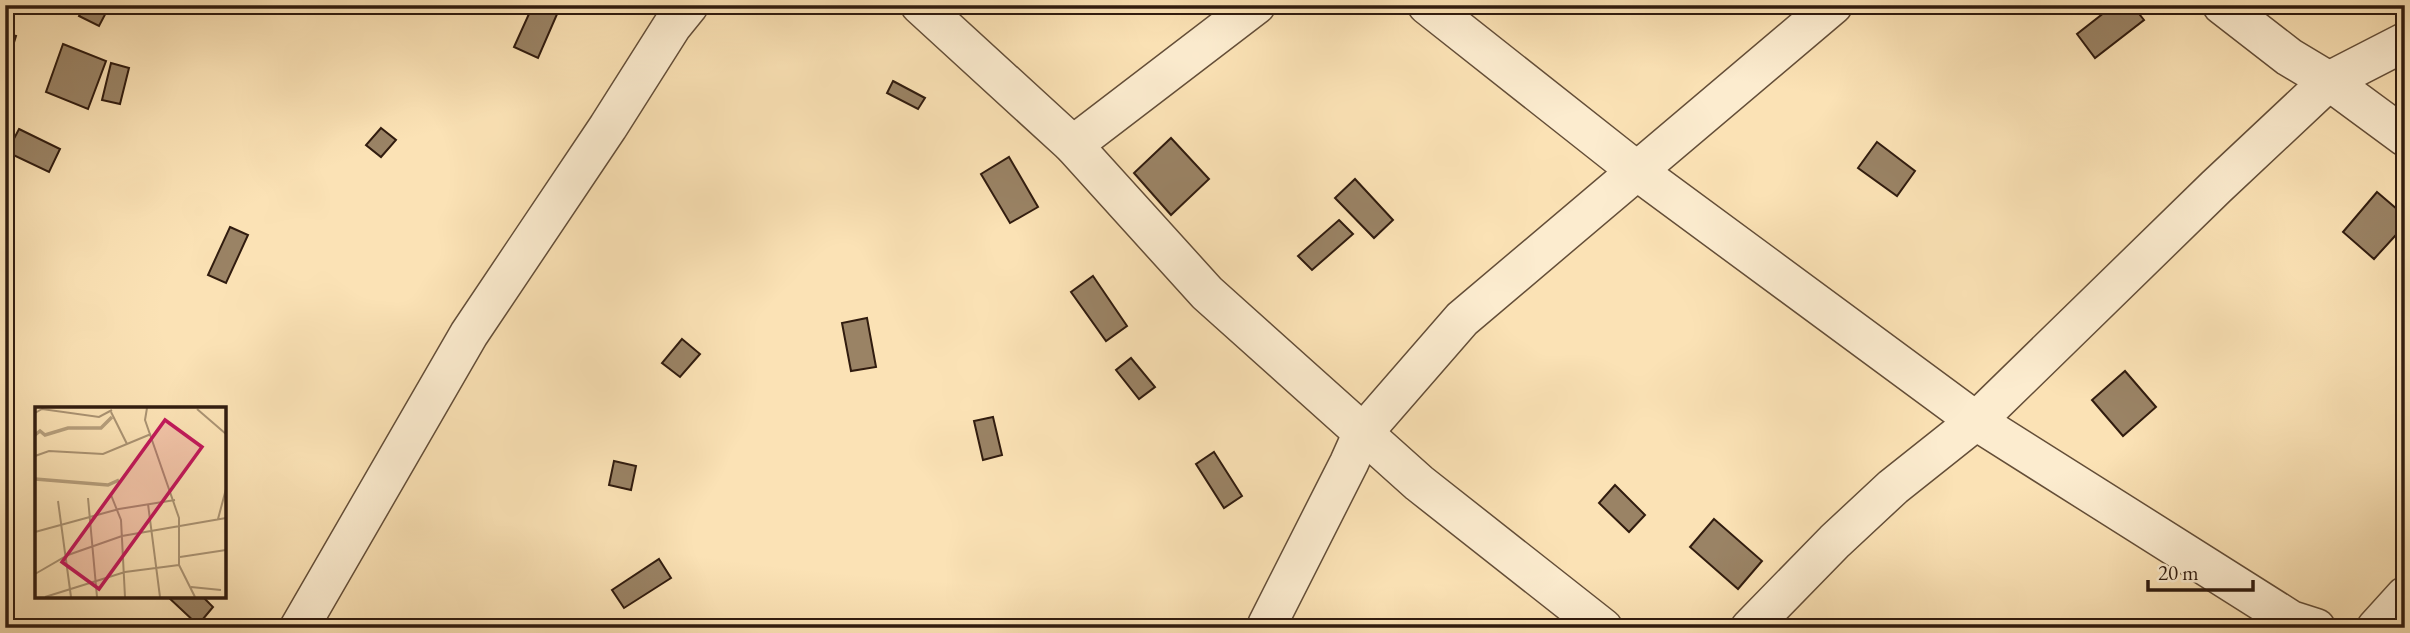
<svg xmlns="http://www.w3.org/2000/svg" width="2410" height="633" viewBox="0 0 2410 633" font-family="'EB Garamond',serif">
<rect width="100%" height="100%" fill="#fbe2b5"/>
<filter id="stains"><feTurbulence type="fractalNoise" baseFrequency=".00286" numOctaves="4"/><feColorMatrix values="0 0 0 0 .2 0 0 0 0 .09 0 0 0 0 .02 0 0 0 .5 -.17"/></filter>
<radialGradient id="worn" r=".72"><stop offset=".6" stop-color="#630" stop-opacity="0"/><stop offset="1" stop-color="#630" stop-opacity=".3"/></radialGradient>
<g fill="#9a8365" stroke="#311c0f" stroke-width="2">
<polygon points="85,5 110,5 99,26 79,16"/>
<polygon points="533,5 561,5 538,58 514,47"/>
<polygon points="2114,5 2132,5 2144,20 2095,58 2077,34"/>
<polygon points="5,33 16,36 5,72"/>
<polygon points="63,44 106,61 88,109 46,92"/>
<polygon points="111,63 129,68 120,104 102,100"/>
<polygon points="893,81 925,98 918,109 887,93"/>
<polygon points="381,128 396,140 381,157 366,145"/>
<polygon points="19,129 60,149 49,172 7,152"/>
<polygon points="1171,138 1209,179 1171,215 1134,173"/>
<polygon points="1877,142 1915,171 1897,196 1858,168"/>
<polygon points="1009,157 1038,207 1010,223 981,174"/>
<polygon points="1355,179 1393,220 1374,238 1335,198"/>
<polygon points="2377,192 2405,216 2405,225 2374,259 2343,232"/>
<polygon points="1339,220 1353,234 1312,270 1298,256"/>
<polygon points="230,227 248,235 226,283 208,275"/>
<polygon points="1093,276 1127,326 1106,341 1071,292"/>
<polygon points="867,318 876,367 851,371 842,323"/>
<polygon points="682,339 700,354 680,377 662,363"/>
<polygon points="1131,358 1155,387 1139,399 1116,370"/>
<polygon points="2125,371 2156,407 2123,436 2092,400"/>
<polygon points="993,417 1002,455 983,460 974,421"/>
<polygon points="1214,452 1242,496 1224,508 1196,464"/>
<polygon points="614,461 636,466 631,490 609,485"/>
<polygon points="1615,485 1645,515 1629,532 1599,503"/>
<polygon points="1714,519 1762,561 1738,589 1690,547"/>
<polygon points="659,559 671,578 624,608 612,590"/>
<polygon points="167,596 202,596 213,607 198,625"/>
</g>
<g fill="none" stroke-linecap="round" stroke-linejoin="round">
<g stroke="#644e38" stroke-width="41">
<g id="minor">
<polyline points="920,5 1073,145 1207,293 1419,483 1603,628"/>
<polyline points="1427,5 1637,171 1976,421 2291,620 2316,628"/>
<polyline points="2222,5 2289,57 2329,81 2405,137"/>
<polyline points="1073,145 1256,5"/>
<polyline points="1267,625 1349,463 1362,434 1462,319 1833,5"/>
<polyline points="299,628 469,334 608,127 672,26 689,5"/>
<polyline points="1750,628 1835,541 1893,487 1976,421 2216,187 2329,81 2405,42"/>
<polyline points="2376,628 2405,596"/>
</g>
</g>
<use href="#minor" stroke="#fceccf" stroke-width="38"/>
</g>
<g transform="translate(35 407)">
<rect width="191" height="191" fill="#fbe2b5"/>
<path fill="none" stroke="#b69f7d" stroke-width="3.5" d="M0,28L5,24L10,28L33,21H66L77,10M0,72L73,78L84,73"/>
<path fill="none" stroke="#aa9373" stroke-width="2" d="M112,1L110,13L144,111V158L160,190M162,2L191,27M76,5L92,37M0,6L7,2L64,10L77,3M0,49L14,44L68,47L116,27M76,88L86,113L90,190M53,91L62,190M23,94L36,190M113,97L125,190M183,112L191,82M0,125L84,102L140,93M0,127V159M145,150L191,143M0,167L33,148L87,129L191,111M156,180L186,183M10,190L90,165L144,158"/>
<path fill="#c2185b" fill-opacity="0.15" stroke="#c2185b" stroke-width="3.5" d="M130,13L167,40L64,182L27,155Z"/>
<rect width="191" height="191" fill="none" stroke="#311c0f" stroke-width="3.5"/>
</g>
<rect width="2410" height="633" fill="none" stroke="#fbe2b5" stroke-width="28"/>
<rect x="7" y="7" width="2396" height="619" fill="none" stroke="#311c0f" stroke-width="3.5"/>
<rect x="14" y="14" width="2382" height="605" fill="none" stroke="#311c0f" stroke-width="2"/>
<path d="M2148 580v10h105v-10" fill="none" stroke="#311c0f" stroke-width="3.5"/>
<text x="2158" y="580" font-size="21" fill="#311c0f" stroke="#fceccf" stroke-width="5" paint-order="stroke">20 m</text>
<rect width="100%" height="100%" filter="url(#stains)"/>
<rect width="100%" height="100%" fill="url(#worn)"/>
</svg>
